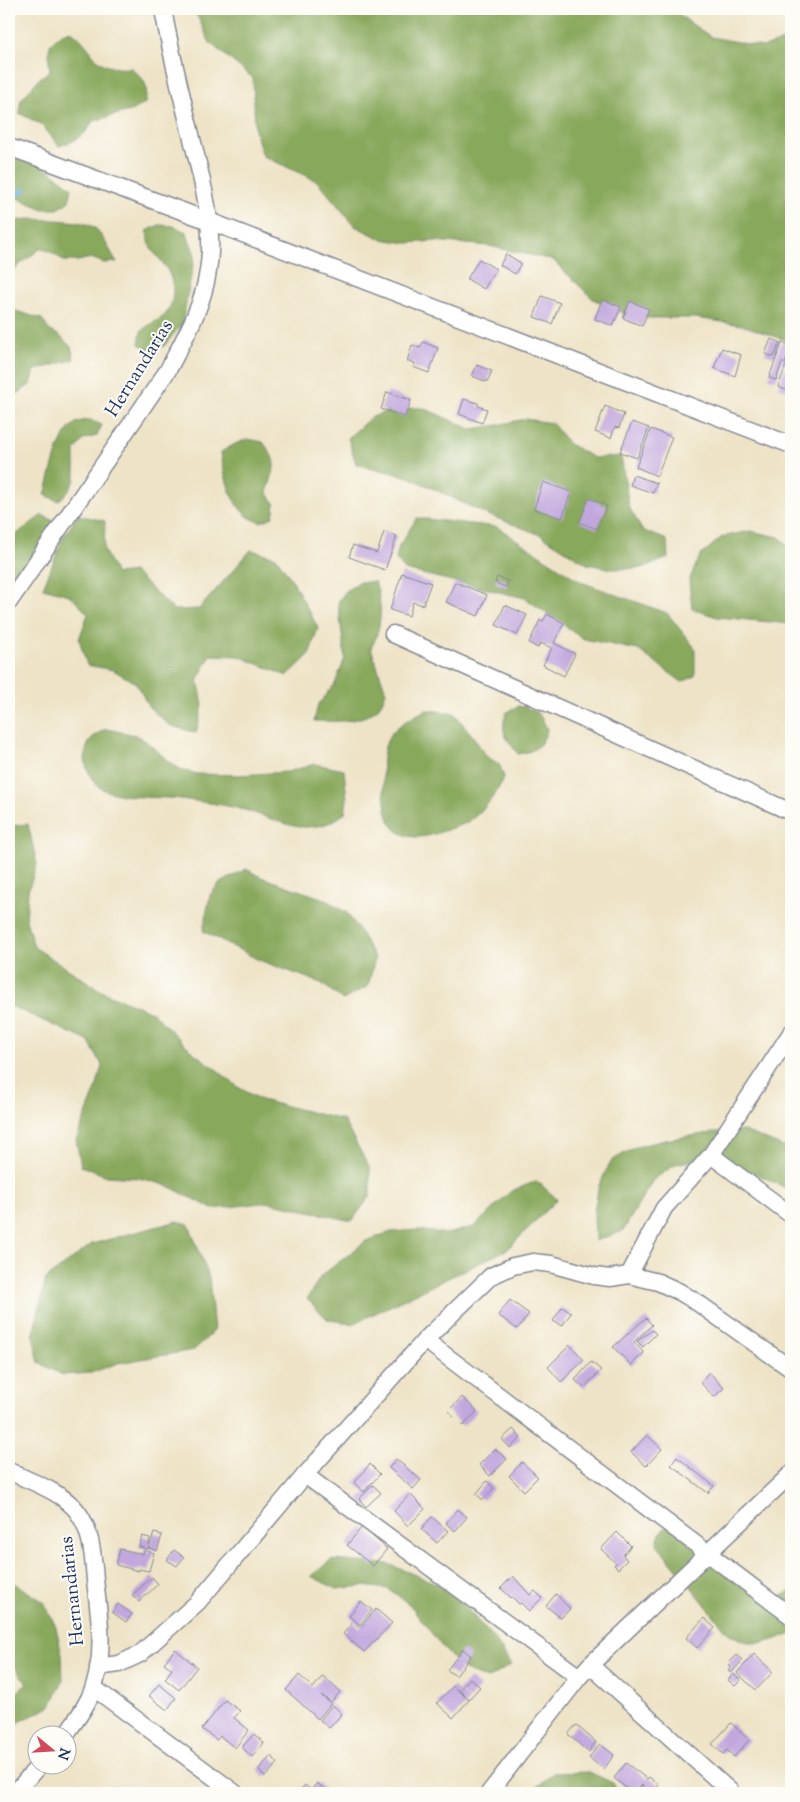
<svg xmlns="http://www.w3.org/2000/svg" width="800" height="1802" viewBox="0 0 800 1802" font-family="'Sorts Mill Goudy',serif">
<rect width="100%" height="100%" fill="#fdfcf7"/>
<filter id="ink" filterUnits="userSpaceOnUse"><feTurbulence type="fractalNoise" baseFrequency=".02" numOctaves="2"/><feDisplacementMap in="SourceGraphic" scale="10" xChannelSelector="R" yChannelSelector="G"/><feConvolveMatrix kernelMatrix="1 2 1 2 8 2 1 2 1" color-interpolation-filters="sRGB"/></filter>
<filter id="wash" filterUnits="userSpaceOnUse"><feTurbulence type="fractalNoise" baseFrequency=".0096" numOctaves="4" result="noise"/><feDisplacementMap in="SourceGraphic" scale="20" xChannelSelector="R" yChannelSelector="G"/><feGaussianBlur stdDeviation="1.12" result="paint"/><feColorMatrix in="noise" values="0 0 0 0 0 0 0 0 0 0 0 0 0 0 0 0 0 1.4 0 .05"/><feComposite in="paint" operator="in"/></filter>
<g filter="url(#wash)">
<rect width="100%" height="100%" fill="#eee3c6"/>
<g fill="#88a85c" stroke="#526c5d">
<polygon points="194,9 673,9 689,22 711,37 763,47 791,39 791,342 742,325 696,318 642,318 617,311 593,299 553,260 489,246 435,241 407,243 381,239 355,226 317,181 263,156 255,131 253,78 210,43"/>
<path d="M71,31C98,50 90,71 131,68C145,80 149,84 145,103L133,110L93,121L85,133L73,141L59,146L42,125L19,113L21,100L39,79L50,70C47,47 48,38 71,31Z"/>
<polygon points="9,146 50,171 72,188 69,201 58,209 43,209 9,194"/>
<path d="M28,219C43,220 87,219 96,229C104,238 110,251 117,262L104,263L91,258L78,261H64L53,253L41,248L19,265L9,276V222Z"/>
<path d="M159,225L173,226L186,232L195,255L182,324L164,346L151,351L139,344L141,331C148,325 159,320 164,316C177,302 175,279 164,265C160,258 153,253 150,246C147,242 148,235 147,231Z"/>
<path d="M9,309L42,319L49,330L60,336L71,347L74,359C61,364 48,366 35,370L31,384L9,400Z"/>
<polygon points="395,408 423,408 471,429 498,425 525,419 552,423 569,444 594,458 621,456 629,507 642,530 667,540 668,558 642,568 613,569 587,564 541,535 486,514 409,477 356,464 348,438 370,418"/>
<path d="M90,420L102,425L97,436L84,439L75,450V480L68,492L58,501L45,495C51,476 58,430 78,422C82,421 86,420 90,420Z"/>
<path d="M248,439L263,442C279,464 275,467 267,492L275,504L273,517L261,522C257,521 251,519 247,516C230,502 223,472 221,452L235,444Z"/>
<polygon points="42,515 54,521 12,588 9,590 9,540"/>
<polygon points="78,515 105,521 104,550 116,574 134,572 174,610 199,609 251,550 276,557 292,580 318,628 309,655 287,676 239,656 211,655 198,679 203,705 196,733 169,725 149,707 136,683 113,670 87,665 79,639 88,614 69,595 43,588 63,538"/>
<polygon points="417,518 497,527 581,582 667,613 695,648 695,676 682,682 638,650 584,639 525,598 405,570 396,559 399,546"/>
<polygon points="750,531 779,537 791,548 791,624 717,617 692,609 689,580 700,556 722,537"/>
<path d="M359,582H375C383,604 382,628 371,648L386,692C384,697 382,703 379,707C363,724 335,721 314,721L318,705L335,684L345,658L338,602L346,591Z"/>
<path d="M518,706C536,709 541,713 547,730C541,747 536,751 518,754C506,738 500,733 506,713Z"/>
<path d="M427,710L454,713L472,735L487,757L499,764L504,777C497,793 486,808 472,819C468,823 461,825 455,827C435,834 412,845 394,828C386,820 385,803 384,792C380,745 382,730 427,710Z"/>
<path d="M106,729L136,735L147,742L169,762L182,770L197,774L239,775L287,772L315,764L344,770L347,799L345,813C331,824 321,827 303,827C288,827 258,813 241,809C222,804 201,802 181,799C157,796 120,800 99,787C91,781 85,766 85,757C87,740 92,736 106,729Z"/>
<polygon points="28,824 37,864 28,891 26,920 34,947 103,992 152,1012 194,1053 216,1069 238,1087 261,1100 343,1120 370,1168 370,1196 352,1221 269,1202 213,1209 166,1185 139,1178 107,1176 81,1166 76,1140 96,1089 102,1065 88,1041 9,1005 9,826"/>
<polygon points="246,869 261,877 324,899 347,913 363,936 375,959 368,986 343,1000 321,983 259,960 203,931 210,895 219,884"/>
<polygon points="744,1131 791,1150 791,1194 786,1188 757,1174 703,1158 676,1164 653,1180 623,1231 595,1241 594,1212 599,1185 611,1161 636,1147 665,1140 717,1132"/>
<polygon points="537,1181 557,1199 508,1249 353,1324 327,1319 307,1299 321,1276 366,1241 391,1232 419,1230 447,1234 474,1227 511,1191"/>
<polygon points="178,1221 189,1225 209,1277 214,1331 194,1350 118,1363 91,1373 63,1375 39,1363 33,1335 46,1279 92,1244"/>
<path d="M672,1523L693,1529L705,1541L775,1599L791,1591V1633C766,1644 752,1649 727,1632L657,1544C658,1534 663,1528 672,1523Z"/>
<polygon points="331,1560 388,1564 438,1584 460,1601 496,1641 511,1665 487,1679 463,1669 443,1648 410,1605 389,1589 363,1586 336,1589 311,1576"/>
<polygon points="9,1580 44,1602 56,1627 62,1655 63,1682 50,1707 9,1727 9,1699 27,1684 11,1662 9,1661"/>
<polygon points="589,1772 613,1783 619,1793 531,1793 532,1791 553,1773"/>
</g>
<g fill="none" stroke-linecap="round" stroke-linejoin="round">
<polyline stroke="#69a4d9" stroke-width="5" points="9,197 25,190"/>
</g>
<g id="blocks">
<g fill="#c2a7de">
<polygon points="506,254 521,263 515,274 500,265"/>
<polygon points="479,259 496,269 484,289 467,279"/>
<polygon points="542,296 560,303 552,324 534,317"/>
<polygon points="602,299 621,307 613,326 595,319"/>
<polygon points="630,301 649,309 642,326 623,318"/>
<polygon points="771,339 780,342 774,357 765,354"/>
<polygon points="423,342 438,348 429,373 413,367 415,363 407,361 412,345 420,348"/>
<polygon points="782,342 791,346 785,364 782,362 776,380 769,378"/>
<polygon points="722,348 741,355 735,376 714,368"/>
<polygon points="787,363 791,365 791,386 789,391 778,387"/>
<polygon points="477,365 492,371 487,382 472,376"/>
<polygon points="387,392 411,400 405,417 381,409"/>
<polygon points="464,399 478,403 478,406 487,409 482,423 459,414"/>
<polygon points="605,406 624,414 619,428 615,427 611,438 595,432"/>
<polygon points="632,422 649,428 637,458 620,452"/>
<polygon points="651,429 672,437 657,476 636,467"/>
<polygon points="633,475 657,483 653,493 630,485"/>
<polygon points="543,482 571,492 562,518 534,509"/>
<polygon points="589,498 607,506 597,529 579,522"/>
<polygon points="384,532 397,536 385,570 349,557 353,545 377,553"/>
<polygon points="402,573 431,583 423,605 413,602 409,616 390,610"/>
<polygon points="497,577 508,581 506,587 495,583"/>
<polygon points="455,582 487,595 478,616 446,602"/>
<polygon points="505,605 527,615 517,635 496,625"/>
<polygon points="547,614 564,623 554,643 575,654 564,676 543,665 552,648 540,643 538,648 529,643 540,620 543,621"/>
<polygon points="510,1300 529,1314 517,1329 498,1315"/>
<polygon points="562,1307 571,1313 562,1326 553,1321"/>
<polygon points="646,1318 652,1325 634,1342 644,1353 631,1365 613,1347"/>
<polygon points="652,1330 656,1334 643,1347 637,1341"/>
<polygon points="570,1345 584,1360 561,1382 548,1367"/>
<polygon points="591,1362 601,1370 584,1388 575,1380"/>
<polygon points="709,1372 724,1388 714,1397 700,1382"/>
<polygon points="462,1397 477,1411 463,1426 448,1411"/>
<polygon points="513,1429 521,1438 510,1448 502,1439"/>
<polygon points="647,1435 662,1449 646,1466 631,1452"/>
<polygon points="495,1449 507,1459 490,1476 479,1465"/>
<polygon points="677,1457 714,1486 708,1493 671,1465"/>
<polygon points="396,1459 421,1480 413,1489 389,1468"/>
<polygon points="522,1462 538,1477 524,1491 509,1476"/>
<polygon points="370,1464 380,1474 364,1492 354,1483"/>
<polygon points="487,1481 494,1488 483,1500 476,1494"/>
<polygon points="373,1485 381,1493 366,1507 359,1499"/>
<polygon points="410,1494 425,1509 408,1526 394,1511"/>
<polygon points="458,1509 467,1517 455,1531 446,1523"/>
<polygon points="432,1517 448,1531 437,1543 421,1529"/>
<polygon points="362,1527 387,1549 373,1566 347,1545"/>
<polygon points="617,1532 631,1546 623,1555 627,1560 618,1569 614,1565 616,1563 601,1549"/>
<polygon points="154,1533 162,1535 157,1551 149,1548"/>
<polygon points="142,1536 150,1538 148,1549 139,1547"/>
<polygon points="120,1549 143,1554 144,1550 154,1553 149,1571 139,1569 139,1571 116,1565"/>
<polygon points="174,1550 184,1557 177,1566 167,1560"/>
<polygon points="513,1576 530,1595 535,1591 542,1598 529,1611 521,1603 519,1604 512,1597 511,1598 501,1588"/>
<polygon points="152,1577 158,1584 139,1602 132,1595"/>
<polygon points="556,1594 570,1609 561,1618 546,1606"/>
<polygon points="361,1601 372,1610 360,1625 349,1616"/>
<polygon points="118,1604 132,1614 126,1622 112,1612"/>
<polygon points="376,1609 392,1623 364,1652 343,1634 353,1622 360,1628"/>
<polygon points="704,1618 715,1628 697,1648 686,1638"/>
<polygon points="175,1649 197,1667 179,1690 165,1679 172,1669 164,1663"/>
<polygon points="463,1649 471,1656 456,1676 447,1670"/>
<polygon points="754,1654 773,1672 756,1690 737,1673"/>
<polygon points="737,1655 743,1660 731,1673 728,1671 731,1667 728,1664"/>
<polygon points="733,1674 741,1680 735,1686 728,1680"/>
<polygon points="299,1675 313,1688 323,1676 340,1692 331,1702 321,1695 331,1704 318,1719 286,1690"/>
<polygon points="470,1678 480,1687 469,1699 459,1690"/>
<polygon points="159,1684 176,1698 167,1710 149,1696"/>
<polygon points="453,1686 469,1700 453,1718 437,1703"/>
<polygon points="225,1700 240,1711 234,1718 249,1730 235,1748 220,1736 217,1740 202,1729"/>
<polygon points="333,1705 342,1714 329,1728 320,1720"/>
<polygon points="731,1723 749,1740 734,1757 727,1750 723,1754 712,1744"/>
<polygon points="576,1725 596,1742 588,1752 568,1734"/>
<polygon points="254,1734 264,1743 252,1757 242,1747"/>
<polygon points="600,1744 614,1755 604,1769 589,1758"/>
<polygon points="271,1756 278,1763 265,1777 258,1770"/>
<polygon points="626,1763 647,1779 649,1777 659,1785 652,1793 642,1785 635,1793 632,1793 614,1778"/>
<polygon points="317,1783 325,1789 321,1793 298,1793 305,1785 311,1790"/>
</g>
</g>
</g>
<g filter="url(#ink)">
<use href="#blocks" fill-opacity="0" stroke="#848992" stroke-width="1"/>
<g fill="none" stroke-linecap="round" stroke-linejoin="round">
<g stroke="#848992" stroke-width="19">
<g id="minor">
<polyline points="9,147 209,221 791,445"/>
<path d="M9,602L168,370C184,339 203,307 208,271C215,229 204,188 194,147C183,101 171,55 163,9"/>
<polyline points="393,634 791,812"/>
<polyline points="711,1155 791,1215"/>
<polyline points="629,1275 664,1208 711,1155 791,1033"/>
<polyline points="425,1340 791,1616"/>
<path d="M9,1471C31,1482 61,1491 77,1511C92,1531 93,1556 95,1580C99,1615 106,1654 93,1689C87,1706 76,1720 66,1734"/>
<polyline points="305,1475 579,1677"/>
<polyline points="590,1665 732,1793"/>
<polyline points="98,1667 119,1664 140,1654 198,1602 305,1475 425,1340 491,1276 513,1266 533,1262 551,1264 594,1276 610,1278 629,1275 658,1282 680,1292 698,1303 791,1369"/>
<polyline points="94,1688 235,1793"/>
<polyline points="15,1793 40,1764"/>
<polyline points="489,1793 579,1677 590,1665 791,1474"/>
</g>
</g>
<use href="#minor" stroke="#fff" stroke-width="16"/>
</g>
</g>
<g text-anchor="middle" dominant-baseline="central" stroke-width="4" stroke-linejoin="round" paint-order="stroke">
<g font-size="19" fill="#1b2f5e" stroke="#fdfcf7">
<text transform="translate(140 369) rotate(-58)">Hernandarias</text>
<text transform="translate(73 1591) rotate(-96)">Hernandarias</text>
</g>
</g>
<rect width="800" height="1802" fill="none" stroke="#fdfcf7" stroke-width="30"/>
<g transform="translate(52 1750) rotate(108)"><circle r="24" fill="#fdfcf7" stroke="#a3aaba"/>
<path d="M0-4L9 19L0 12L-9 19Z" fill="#d1495b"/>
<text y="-8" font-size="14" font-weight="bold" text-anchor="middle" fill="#1b2f5e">N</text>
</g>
</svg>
